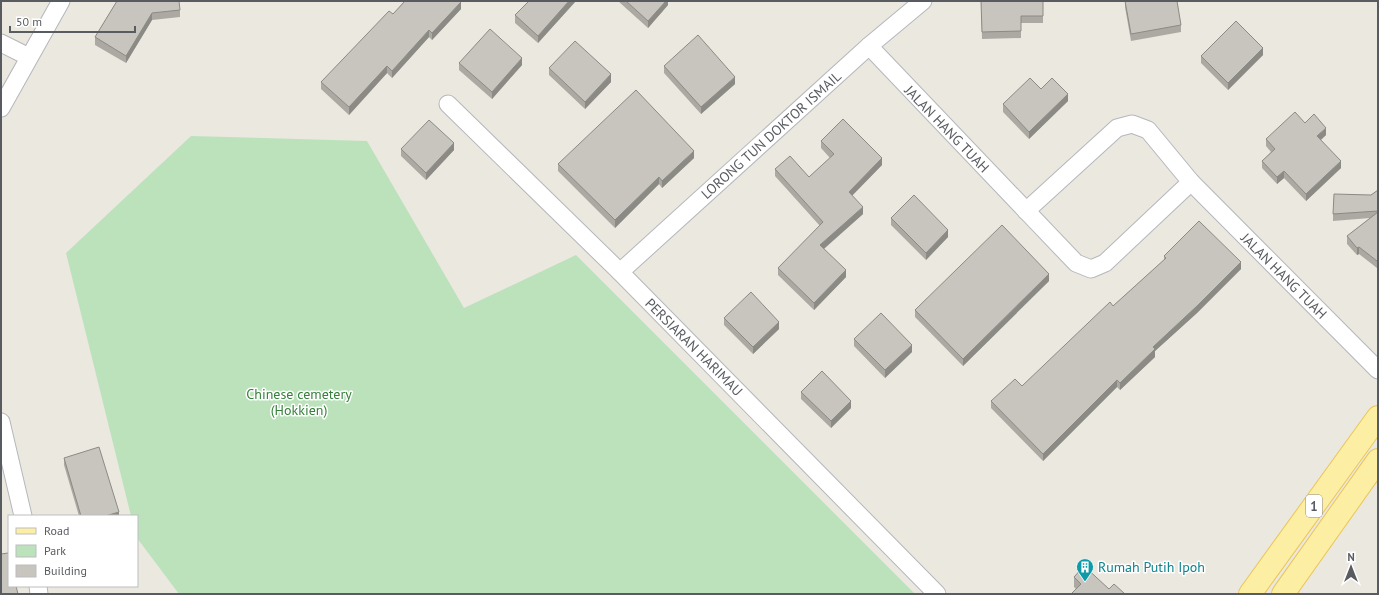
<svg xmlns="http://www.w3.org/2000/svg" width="1379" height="595" viewBox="0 0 1379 595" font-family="'PT Sans',sans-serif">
<rect width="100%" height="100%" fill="#ebe8df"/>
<polygon fill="#bce2bc" points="191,136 367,141 464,308 576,255 915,594 179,594 137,538 137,516 131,516 66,253"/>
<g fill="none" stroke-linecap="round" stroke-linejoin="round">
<g stroke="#b5b7bc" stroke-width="19">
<g id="street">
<polyline points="1,43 29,57"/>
<polyline points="869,46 1076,263 1091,269 1105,263 1191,182"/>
<polyline points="448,104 620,272 937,594"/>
<polyline points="1,108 61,1"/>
<polyline points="1026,211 1117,128 1132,124 1148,130 1191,182 1378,370"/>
<polyline points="620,272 869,46 923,1"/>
<polyline points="1,422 23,516"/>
<polyline points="38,586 39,594"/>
</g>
</g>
<g stroke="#ebc557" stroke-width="24">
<g id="primary">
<polyline points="1250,594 1378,417"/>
<polyline points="1283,594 1378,460"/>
</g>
</g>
<use href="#street" stroke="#fff" stroke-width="17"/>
<use href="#primary" stroke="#fcefa3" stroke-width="22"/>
</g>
<g fill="#aca9a3">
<polygon points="117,1 180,10 180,17 152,20 126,63 95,45 95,37"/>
<polygon points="405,1 462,1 461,2 461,9 432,40 429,37 392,78 387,73 349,115 321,89 321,82 393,14"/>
<polygon points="575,1 575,2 538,43 515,23 515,15"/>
<polygon points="618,1 668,1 668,5 648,28"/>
<polygon points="981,1 1043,1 1043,23 1021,23 1021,38 982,39"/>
<polygon points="1125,1 1181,25 1181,32 1131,41 1125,7"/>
<polygon points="1263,55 1228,90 1201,63 1201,56"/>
<polygon points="459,63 522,65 492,99 459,70"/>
<polygon points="664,66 735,84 701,114 664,73"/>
<polygon points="549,68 611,82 585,109 549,75"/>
<polygon points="1041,89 1068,101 1029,139 1003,112 1003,104"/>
<polygon points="1305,123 1326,135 1321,140 1341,168 1306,201 1284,178 1277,184 1262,168 1262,161 1271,152 1266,146 1266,139"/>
<polygon points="821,141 882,165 852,195 863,214 824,249 846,277 814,310 778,275 778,268 820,226 775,176 775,169 809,177 830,158 821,148"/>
<polygon points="401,149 454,150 426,180 401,156"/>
<polygon points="694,158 662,188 659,184 615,228 558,171 558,164"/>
<polygon points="1378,190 1378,268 1377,268 1359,254 1357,255 1347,244 1347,236 1370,218 1333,221 1333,214 1371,195"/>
<polygon points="891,218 948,237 926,260 891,225"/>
<polygon points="1164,256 1241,269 1197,313 1155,351 1155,357 1120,390 1117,387 1043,461 991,408 991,401 1022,386 1113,306 1164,260"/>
<polygon points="1049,281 963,366 915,317 915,310"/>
<polygon points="724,318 779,329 753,354 724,325"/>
<polygon points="854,339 912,352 885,378 854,346"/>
<polygon points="801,392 851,408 831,428 801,399"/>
<polygon points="64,458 119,516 79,516 64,465"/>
<polygon points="1074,577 1109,589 1076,589 1074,587"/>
</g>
<g fill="#8c8a85">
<polygon points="458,1 462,1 461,2 461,9 432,40 432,33"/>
<polygon points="569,1 575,1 575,2 538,43 538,36"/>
<polygon points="666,1 668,1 668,5 648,28 648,21"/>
<polygon points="152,13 152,20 126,63 126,56"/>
<polygon points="429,30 429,37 392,78 392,71"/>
<polygon points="1263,48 1263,55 1228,90 1228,83"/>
<polygon points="522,58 522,65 492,99 492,92"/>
<polygon points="387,66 387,73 349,115 349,107"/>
<polygon points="611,74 611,82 585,109 585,102"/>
<polygon points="735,77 735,84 701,114 701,107"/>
<polygon points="1068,94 1068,101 1029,139 1029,132"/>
<polygon points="1326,128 1326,135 1317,143 1317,136"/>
<polygon points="454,143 454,150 426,180 426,173"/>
<polygon points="694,151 694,158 662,188 662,181"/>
<polygon points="882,158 882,165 849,199 849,192"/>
<polygon points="1341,161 1341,168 1306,201 1306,194"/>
<polygon points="1284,171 1284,178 1277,184 1277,177"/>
<polygon points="659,177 659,184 615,228 615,220"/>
<polygon points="863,207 863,214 820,252 820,245"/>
<polygon points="948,230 948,237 926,260 926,253"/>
<polygon points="1359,247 1359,254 1357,255 1357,248"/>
<polygon points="1241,262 1241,269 1197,313 1155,351 1155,357 1120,390 1120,383 1153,347"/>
<polygon points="846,270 846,277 814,310 814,303"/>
<polygon points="1049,274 1049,281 963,366 963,359"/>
<polygon points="779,322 779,329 753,354 753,347"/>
<polygon points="912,345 912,352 885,378 885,370"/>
<polygon points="1117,380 1117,387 1043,461 1043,454"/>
<polygon points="851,401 851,408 831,428 831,421"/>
<polygon points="119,512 119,516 105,516"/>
</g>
<g fill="#c8c5be" stroke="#8c8a85">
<polygon points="117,1 179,1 180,10 152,13 126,56 95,37"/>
<polygon points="405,1 460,1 461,2 432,33 429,30 392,71 387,66 349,107 321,82 389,11 393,14"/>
<polygon points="529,1 569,1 538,36 515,15"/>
<polygon points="626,1 666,1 648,21"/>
<polygon points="981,1 1043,1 1043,16 1021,16 1021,31 982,32"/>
<polygon points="1125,1 1177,1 1181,25 1131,34"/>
<polygon points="1236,21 1263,48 1228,83 1201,56"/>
<polygon points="490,29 522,58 492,92 459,63"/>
<polygon points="698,35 735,77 701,107 664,66"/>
<polygon points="575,41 611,74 585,102 549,68"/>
<polygon points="1030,78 1041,89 1052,78 1068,94 1029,132 1003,104"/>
<polygon points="636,90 694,151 662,181 659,177 615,220 558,164"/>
<polygon points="1295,112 1305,123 1314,114 1326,128 1317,136 1341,161 1306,194 1284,171 1277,177 1262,161 1275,149 1266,139"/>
<polygon points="843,119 882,158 849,192 863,207 820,245 846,270 814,303 778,268 823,222 775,169 790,156 809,177 834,154 821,141"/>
<polygon points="429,120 454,143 426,173 401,149"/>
<polygon points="1378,190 1378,211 1333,214 1334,194 1371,195"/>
<polygon points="914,195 948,230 926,253 891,218"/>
<polygon points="1378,212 1378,261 1377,261 1359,247 1357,248 1347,236"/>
<polygon points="1199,221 1241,262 1197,306 1153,347 1155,349 1120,383 1117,380 1043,454 991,401 1015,379 1022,386 1110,302 1113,306 1166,258 1164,256"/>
<polygon points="1002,225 1049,274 963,359 915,310"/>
<polygon points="751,292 779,322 753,347 724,318"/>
<polygon points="881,313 912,345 885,370 854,339"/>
<polygon points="822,371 851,401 831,421 801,392"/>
<polygon points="99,447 119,512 105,516 81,516 64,458"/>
<polygon points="8,553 9,555 9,586 16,586 18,594 1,594 1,554"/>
<polygon points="1084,566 1109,589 1114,584 1125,594 1071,594 1081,584 1074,577"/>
</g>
<defs>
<g id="building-pin" transform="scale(0.9)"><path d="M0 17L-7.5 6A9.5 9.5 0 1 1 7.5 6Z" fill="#0f9aa8" stroke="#fff"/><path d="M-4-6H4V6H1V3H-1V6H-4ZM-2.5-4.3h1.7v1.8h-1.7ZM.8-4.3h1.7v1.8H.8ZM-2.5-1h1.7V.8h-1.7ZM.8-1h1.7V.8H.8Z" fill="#fff"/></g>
</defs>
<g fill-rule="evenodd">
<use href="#building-pin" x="1085" y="567"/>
</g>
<g text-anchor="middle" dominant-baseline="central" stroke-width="3" stroke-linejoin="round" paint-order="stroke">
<rect fill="#fff" stroke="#8a8c90" stroke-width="1" x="1306" y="495" width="16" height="22" rx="3"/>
<g font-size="13" font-weight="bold" fill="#585b60">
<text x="1314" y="506">1</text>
</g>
<g font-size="14" fill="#585b60" stroke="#fff">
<text transform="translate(947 129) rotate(46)">JALAN HANG TUAH</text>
<text transform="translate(771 135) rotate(-42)">LORONG TUN DOKTOR ISMAIL</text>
<text transform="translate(1284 276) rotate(45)">JALAN HANG TUAH</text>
<text transform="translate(694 347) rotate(45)">PERSIARAN HARIMAU</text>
</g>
<g font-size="14" fill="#36803c" stroke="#fff">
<text x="299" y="394">Chinese cemetery<tspan x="299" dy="16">(Hokkien)</tspan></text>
</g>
<g font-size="14" fill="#0d838f" stroke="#fff" text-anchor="start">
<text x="1098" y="567">Rumah Putih Ipoh</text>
</g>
</g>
<rect width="1379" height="595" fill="none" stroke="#585b60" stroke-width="4"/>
<rect x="8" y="515" width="130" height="72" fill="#ffffff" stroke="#bcbdbf"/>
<rect x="16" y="528" width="20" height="6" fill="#fcefa3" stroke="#bcbdbf"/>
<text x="44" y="535" font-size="12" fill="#585b60">Road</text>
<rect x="16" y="545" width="20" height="12" fill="#bce2bc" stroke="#bcbdbf"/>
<text x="44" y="555" font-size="12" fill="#585b60">Park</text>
<rect x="16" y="565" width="20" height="12" fill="#c8c5be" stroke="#bcbdbf"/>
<text x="44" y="575" font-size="12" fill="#585b60">Building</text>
<g transform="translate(1351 567)" stroke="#ffffff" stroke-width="3" paint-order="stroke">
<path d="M0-3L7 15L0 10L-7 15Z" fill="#585b60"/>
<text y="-6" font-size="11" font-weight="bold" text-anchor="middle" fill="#585b60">N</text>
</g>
<path d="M10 26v6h125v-6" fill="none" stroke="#585b60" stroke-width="2"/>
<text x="16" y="26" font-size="12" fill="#585b60" stroke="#ffffff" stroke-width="3" paint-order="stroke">50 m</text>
</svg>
